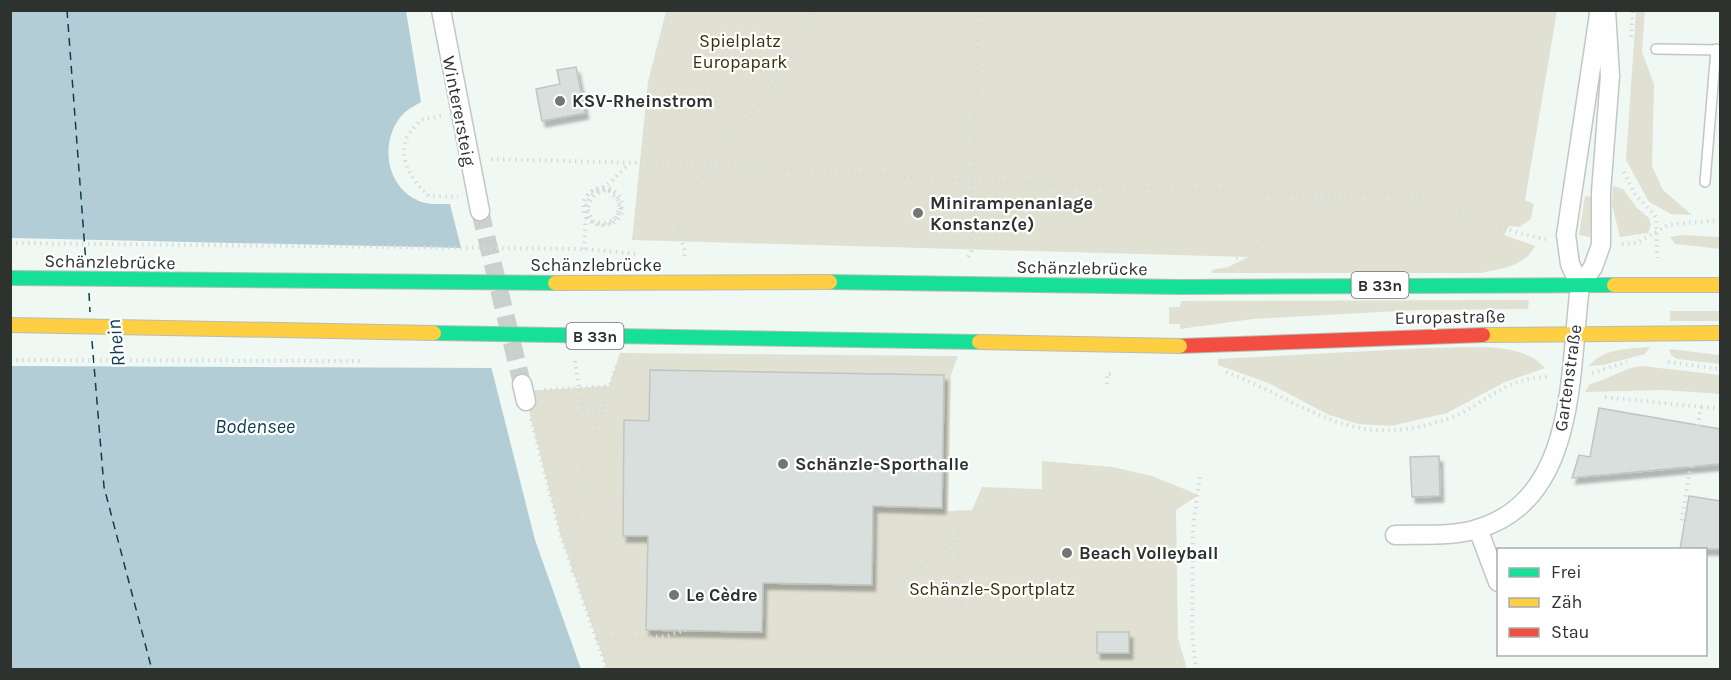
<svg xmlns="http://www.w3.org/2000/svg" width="1731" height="680" viewBox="0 0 1731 680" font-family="Karla,sans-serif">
<defs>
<filter id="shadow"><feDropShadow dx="3.5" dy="6" stdDeviation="1.5" flood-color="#0004"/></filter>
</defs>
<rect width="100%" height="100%" fill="#f0f8f4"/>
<g fill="#e1e1d3" fill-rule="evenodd">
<path d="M666,11H1557L1525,200L1534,204L1531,219L1519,227L1509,226L1504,235L1535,246C1525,267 1501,268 1481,273H1212V270L1228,267L1248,257L632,240L648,82Z"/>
<polygon points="1636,11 1645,11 1642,52 1654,84 1652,166 1663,190 1692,215 1671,214 1649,202 1626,160"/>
<polygon points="1613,186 1623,189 1637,208 1649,218 1651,225 1648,233 1620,237 1612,205"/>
<polygon points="1585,196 1592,197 1590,237 1579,235"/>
<polygon points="1681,235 1720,237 1720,249 1675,244 1670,237"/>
<polygon points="1529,300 1528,309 1418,310 1253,319 1180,329 1180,324 1169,324 1169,307 1180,307 1181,301"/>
<rect x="1670" y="311" width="50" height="10"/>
<path d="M1650,347L1645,354L1603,365L1589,366C1604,348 1628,349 1650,347Z"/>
<path d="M1426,348C1462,349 1521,339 1545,368L1503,383L1447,413L1391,426L1358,424L1329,415L1268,383L1218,365V359Z"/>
<polygon points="1669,349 1720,355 1720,364 1677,359 1671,355"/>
<path d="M620,353L958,356L951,375L948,511L972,510L982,487L1042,489V461L1113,467L1152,476L1199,495L1176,510L1178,638L1187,669H607L561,536L524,391L609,386ZM650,370L944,375L942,507L873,506L872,585L763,583L762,632L646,629L648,536L623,535L624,421H649Z"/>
<path d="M1642,366L1720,375V394L1664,390L1585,392L1590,384C1609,380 1622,368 1642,366Z"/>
</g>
<path fill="#b3cdd7" d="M10,11H406L421,102C416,105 410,108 405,112C379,137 384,185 417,200C427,205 439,204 450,204L535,540L581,669H11Z"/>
<polygon fill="#f0f8f4" points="11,238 464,248 495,368 11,366"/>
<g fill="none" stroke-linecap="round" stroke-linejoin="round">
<g stroke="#0c3e4f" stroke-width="1.5" stroke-dasharray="8 6" stroke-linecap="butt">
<polyline points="67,10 86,264"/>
<polyline points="89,293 90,312"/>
<polyline points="92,341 104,487 152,670"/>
</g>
</g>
<g fill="#d9dfdd" stroke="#bec5c3" stroke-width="1.5" filter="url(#shadow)">
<polygon points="576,67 585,113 542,121 536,89 560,84 557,70"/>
<polygon points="650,370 944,375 942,508 873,506 872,585 763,583 762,632 646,630 648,536 623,536 624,420 649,421"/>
<polygon points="1599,408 1720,429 1720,464 1572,478 1579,455 1590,457"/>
<polygon points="1439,456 1440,496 1412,497 1410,457"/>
<polygon points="1689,496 1720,501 1720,549 1680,549"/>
<rect x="1097" y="632" width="32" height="21"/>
</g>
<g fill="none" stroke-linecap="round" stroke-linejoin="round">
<polyline stroke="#c9d0cd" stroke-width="18" stroke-dasharray="18 9" stroke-linecap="butt" points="480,211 522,384"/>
<g stroke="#c1c7c4" stroke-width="12">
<g id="lane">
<polyline points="1656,49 1720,50"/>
<polyline points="1705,182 1716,49"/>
</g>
</g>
<g stroke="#c1c7c4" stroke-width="21">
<g id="street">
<polyline points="441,10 480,211"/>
<polyline points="1580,286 1570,264 1566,235 1599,14"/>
<polyline points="522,384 526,401"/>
<polyline points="1478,529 1498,582"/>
<path d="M1395,535C1422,534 1451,537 1477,529C1578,500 1569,370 1580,286L1593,267L1601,245V192L1610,76L1606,10"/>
</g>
</g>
<g stroke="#b7beb4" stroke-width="16">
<polyline id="fast" points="1181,287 1614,285"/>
</g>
<g stroke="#b7beb4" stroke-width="16">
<g id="slow">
<polyline points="1614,285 1720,285"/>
<polyline points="1483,335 1720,333"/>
</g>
</g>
<g stroke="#b7beb4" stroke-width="16">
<polyline id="jam" points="1180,346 1483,335"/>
</g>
<g stroke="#d8dbda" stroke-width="4" stroke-dasharray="1.5 4.5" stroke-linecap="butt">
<polyline points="1631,37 1633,10"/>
<polyline points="710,84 731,137"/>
<path d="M441,116L421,120C416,126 406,135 405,143C401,166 414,182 429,196L458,197"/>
<path d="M491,159L711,165L974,181L1334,196C1370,190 1409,192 1444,205C1479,217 1508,233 1546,239"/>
<polyline points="1624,172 1634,193 1656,217 1657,258"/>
<path d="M609,191L619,201C621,218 609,227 593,221L586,206C590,192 602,185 615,193L621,206C617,223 604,231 589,219C584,210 582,201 590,193C601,183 619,188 622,203C627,233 578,233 584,202C587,187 599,191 608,184C615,179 621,171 628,165"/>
<polyline points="1622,244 1637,243 1668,225 1720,220"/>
<path d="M684,256C686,248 681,242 679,234C678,228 682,218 685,212C715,138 789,88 815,10"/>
<polyline points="968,257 971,251 979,10"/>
<path d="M1236,258C1271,242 1299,214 1333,196"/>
<polyline points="1668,362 1720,369"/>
<path d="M1226,372C1314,406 1354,455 1455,416C1476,407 1494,391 1515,383C1527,378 1539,378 1551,376"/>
<polyline points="1592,373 1627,362"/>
<polyline points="1107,384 1107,374 1114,374"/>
<polyline points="544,390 609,386"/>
<polyline points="1605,397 1701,407 1681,523"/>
<polyline points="583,398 582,405 586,411 602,413 617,363"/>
<polyline points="1701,407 1720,408"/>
<polyline points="601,413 580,478 573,575 647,576"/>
<polyline points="531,419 561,536 607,670"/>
<polyline points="960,511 958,539 961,616"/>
<polyline points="886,600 920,567 958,539"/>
<polyline points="596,639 667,636 686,630"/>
<polyline points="1196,670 1192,631 1193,527 1200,474"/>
</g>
<use href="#lane" stroke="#fdfefd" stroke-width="9"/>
<use href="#street" stroke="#fdfefd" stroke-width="18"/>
<use href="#fast" stroke="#16e098" stroke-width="14"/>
<use href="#slow" stroke="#ffcf43" stroke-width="14"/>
<use href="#jam" stroke="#f24e42" stroke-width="14"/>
<g stroke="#b7beb4" stroke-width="16" stroke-linecap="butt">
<g id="fast-bridge">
<polyline points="10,278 555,283"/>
<polyline points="830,282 1181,287"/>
<polyline points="434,333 979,342"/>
</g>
</g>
<g stroke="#b7beb4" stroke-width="16" stroke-linecap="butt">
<g id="slow-bridge">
<polyline points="555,283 830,282"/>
<polyline points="10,325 434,333"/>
<polyline points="979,342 1180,346"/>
</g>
</g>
<g stroke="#d8dbda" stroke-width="4" stroke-dasharray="1.5 4.5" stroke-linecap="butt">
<polyline points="10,243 584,249 638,254"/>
<path d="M584,249C586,229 581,190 609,191"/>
<polyline points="10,360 361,361"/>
<polyline points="575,361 582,410 588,415 600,411 602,403 598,396 590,394 583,398"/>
</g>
<use href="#fast-bridge" stroke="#16e098" stroke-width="14"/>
<use href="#slow-bridge" stroke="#ffcf43" stroke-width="14"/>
</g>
<g fill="#717774" stroke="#fff" stroke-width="2">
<circle cx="560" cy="101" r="6"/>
<circle cx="918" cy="213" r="6"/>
<circle cx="783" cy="464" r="6"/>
<circle cx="1067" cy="553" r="6"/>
<circle cx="674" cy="595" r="6"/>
</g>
<g text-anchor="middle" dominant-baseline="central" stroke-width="4.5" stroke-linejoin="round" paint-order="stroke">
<g fill="#fff" stroke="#6c706d" stroke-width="1.5">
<rect x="1351.5" y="272" width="57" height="26" rx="4.5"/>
<rect x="566.5" y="323" width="57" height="26" rx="4.5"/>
</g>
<g font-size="16" font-weight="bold" fill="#2d322f">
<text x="1380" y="285">B 33n</text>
<text x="595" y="336">B 33n</text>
</g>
<g font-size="18" fill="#3a3107" stroke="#fff">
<text x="740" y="41">Spielplatz<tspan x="740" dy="21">Europapark</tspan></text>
<text x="992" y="589">Schänzle-Sportplatz</text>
</g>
<g font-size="18" font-weight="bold" fill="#2d322f" stroke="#fff" text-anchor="start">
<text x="572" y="101">KSV-Rheinstrom</text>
<text x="930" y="203">Minirampenanlage<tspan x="930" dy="21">Konstanz(e)</tspan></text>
<text x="795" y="464">Schänzle-Sporthalle</text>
<text x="1079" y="553">Beach Volleyball</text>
<text x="686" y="595">Le Cèdre</text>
</g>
<g font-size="18" fill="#2d322f" stroke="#fff">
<text transform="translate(459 111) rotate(79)">Winterersteig</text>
<text transform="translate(110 262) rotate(1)">Schänzlebrücke</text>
<text x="596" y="265">Schänzlebrücke</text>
<text transform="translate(1082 268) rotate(1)">Schänzlebrücke</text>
<text transform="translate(1450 317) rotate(-1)">Europastraße</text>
<text transform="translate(1568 378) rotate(-82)">Gartenstraße</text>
</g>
<g font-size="20" font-style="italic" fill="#0c3e4f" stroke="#fff">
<text transform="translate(116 343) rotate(-96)">Rhein</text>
<text x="255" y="426">Bodensee</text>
</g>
</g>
<rect width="1731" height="680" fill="none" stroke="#2d322f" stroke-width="24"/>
<rect x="1497" y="548" width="210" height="108" fill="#ffffff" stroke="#abadac" stroke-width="1.5"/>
<rect x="1509" y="568" width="30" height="9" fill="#16e098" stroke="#abadac" stroke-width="1.5"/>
<text x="1551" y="578" font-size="18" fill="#2d322f">Frei</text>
<rect x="1509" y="598" width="30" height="9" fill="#ffcf43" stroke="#abadac" stroke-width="1.5"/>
<text x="1551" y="608" font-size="18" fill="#2d322f">Zäh</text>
<rect x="1509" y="628" width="30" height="9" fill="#f24e42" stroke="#abadac" stroke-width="1.5"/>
<text x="1551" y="638" font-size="18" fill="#2d322f">Stau</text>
</svg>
